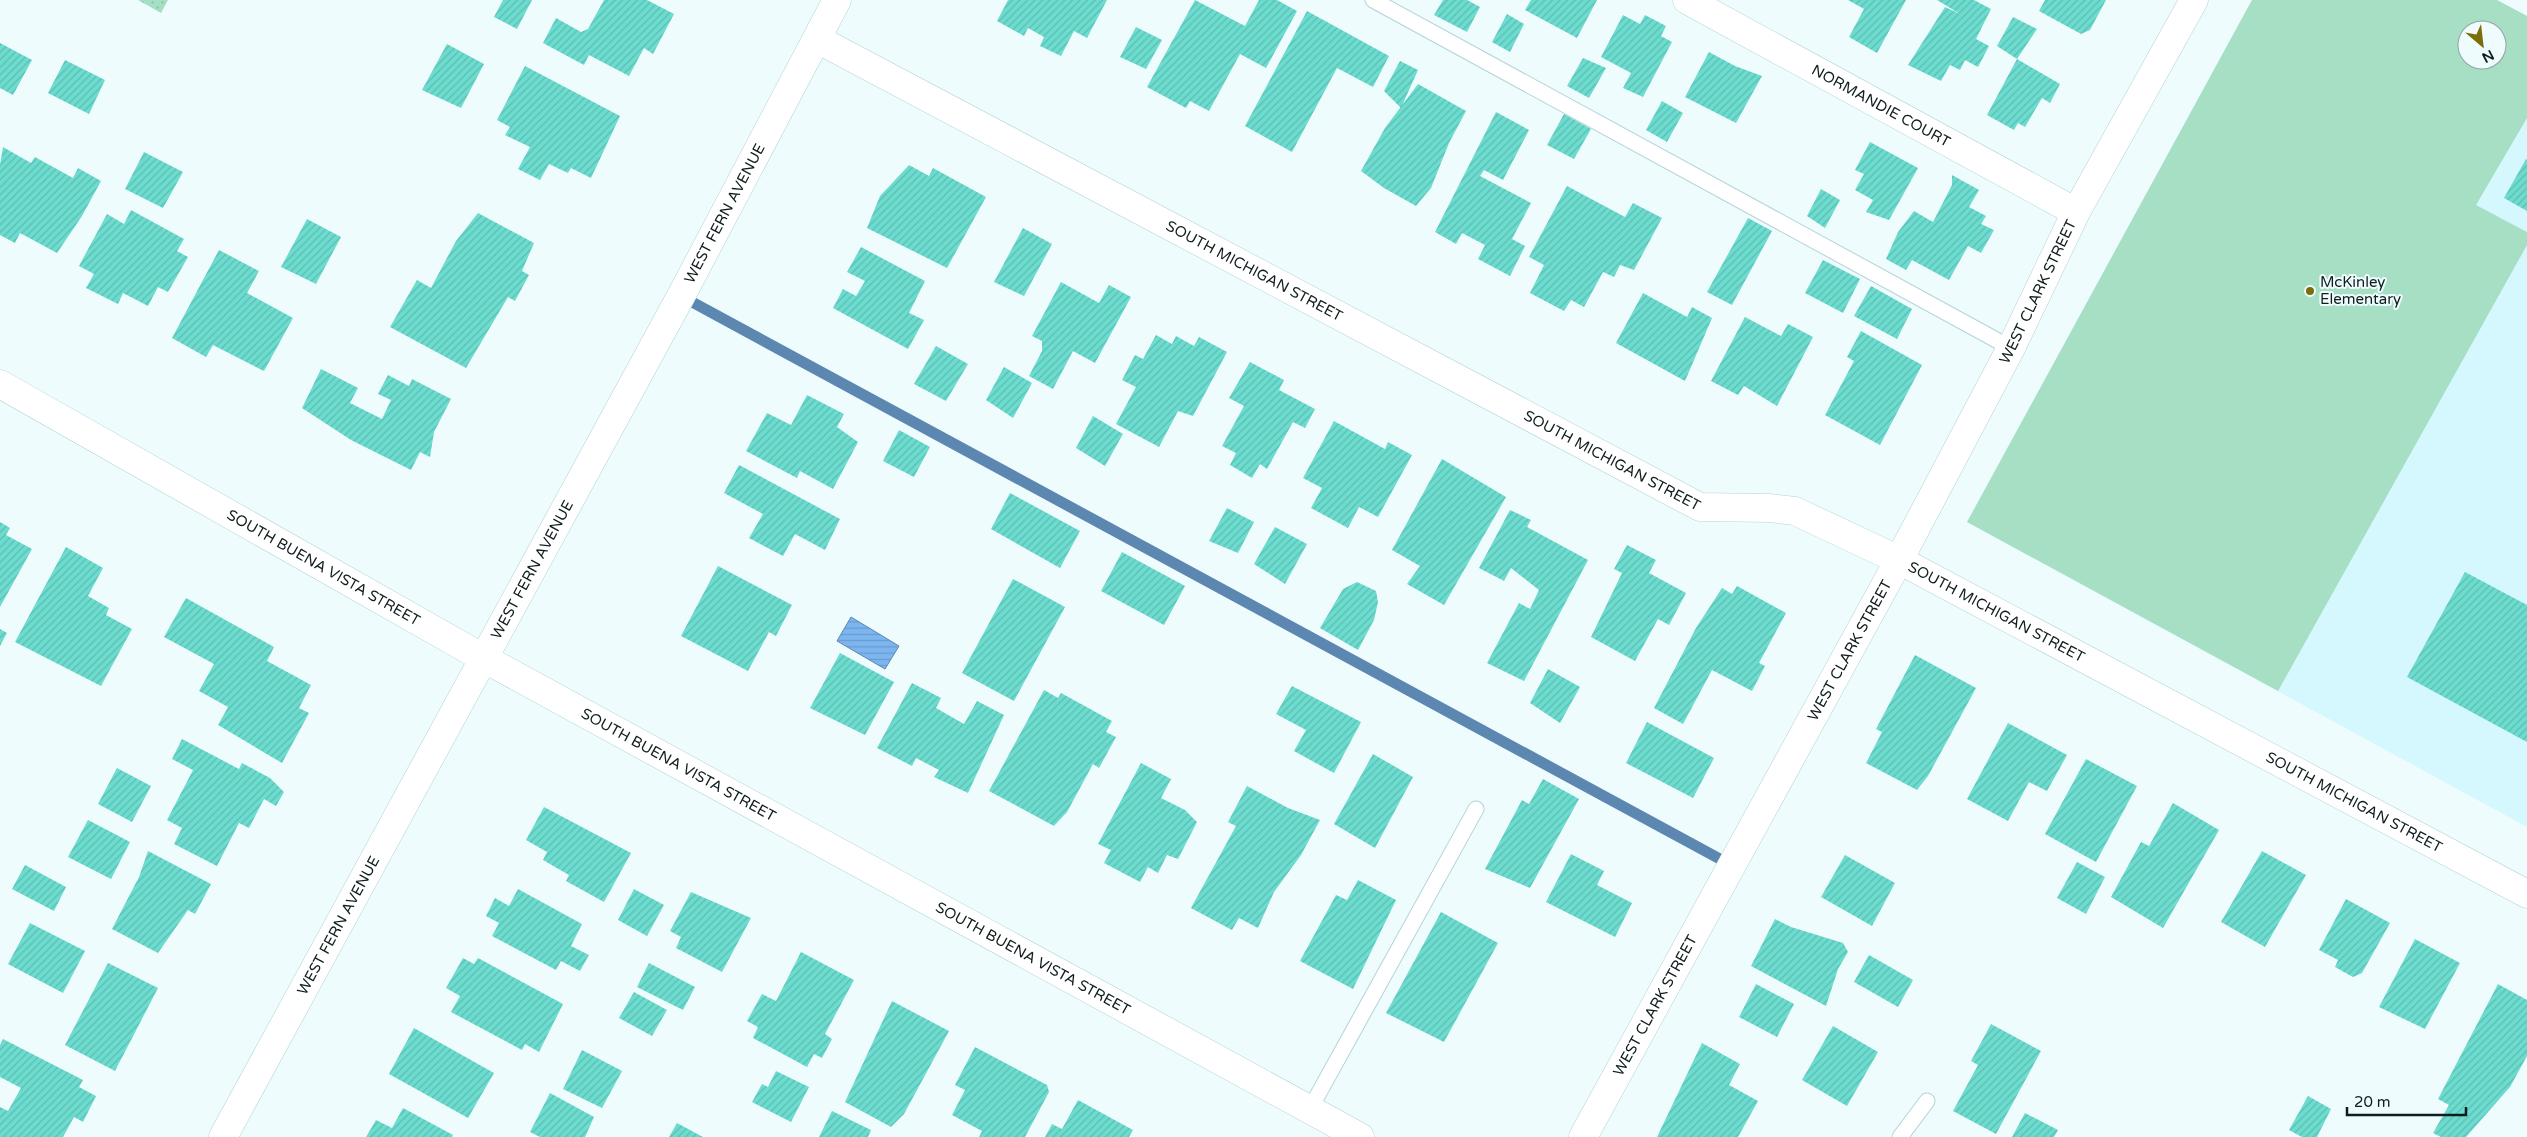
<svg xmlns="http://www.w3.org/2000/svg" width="2527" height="1137" viewBox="0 0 2527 1137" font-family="'Varela Round',sans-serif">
<defs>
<pattern id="green-dots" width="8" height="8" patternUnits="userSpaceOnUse" patternTransform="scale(1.25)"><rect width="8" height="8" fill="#a6dfc4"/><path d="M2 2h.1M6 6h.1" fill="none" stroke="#8ebfa8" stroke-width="1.8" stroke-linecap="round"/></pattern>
<pattern id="water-rules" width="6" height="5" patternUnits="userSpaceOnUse" patternTransform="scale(1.25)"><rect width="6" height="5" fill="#7cb5f0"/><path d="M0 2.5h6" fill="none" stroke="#6a9bcd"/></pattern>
<pattern id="building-hatch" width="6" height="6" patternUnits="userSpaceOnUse" patternTransform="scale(1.25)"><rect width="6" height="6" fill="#6cdccf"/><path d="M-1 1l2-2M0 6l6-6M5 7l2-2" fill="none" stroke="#5dbcb1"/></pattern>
</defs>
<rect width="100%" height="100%" fill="#effcfe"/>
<path fill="#d5f8fe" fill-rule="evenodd" d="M2252,0H2497L2527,16V827L1967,522ZM2467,30H2497V60H2467Z"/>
<polygon fill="url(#green-dots)" points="138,0 168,0 161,13"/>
<path fill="#a6dfc4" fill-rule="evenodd" d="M2252,0H2497L2527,16V118L2476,205L2527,232V245L2278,691L1967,522ZM2467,30H2497V60H2467Z"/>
<polygon fill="url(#water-rules)" stroke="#5c87b1" points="851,617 899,646 885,669 837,641"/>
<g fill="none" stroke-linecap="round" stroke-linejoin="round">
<polyline stroke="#5c87b1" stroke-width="11" points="681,296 1731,865"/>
</g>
<g fill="url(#building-hatch)">
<polygon points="503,0 532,0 517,29 494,17"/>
<polygon points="604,0 647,0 674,14 653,54 644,48 629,76 589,55 584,65 543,43 556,18 581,32 588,29"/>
<polygon points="1008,0 1107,0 1087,38 1074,31 1061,56 1040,46 1044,37 1028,28 1024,36 997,21"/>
<polygon points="1195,0 1245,26 1259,0 1277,0 1297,11 1266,68 1240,54 1209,111 1190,101 1186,108 1147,87"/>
<polygon points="1443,0 1467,0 1480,7 1467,32 1434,15"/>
<polygon points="1531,0 1597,0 1577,38 1525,10"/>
<polygon points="1848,0 1906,0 1877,53 1849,37 1864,9"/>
<polygon points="1937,0 1974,0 1991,9 1976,39 1989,46 1978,67 1965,60 1960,70 1950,65 1941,81 1908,65 1945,7 1960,14"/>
<polygon points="2045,0 2106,0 2090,30 2081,34 2039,11"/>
<polygon points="1307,11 1389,56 1373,87 1337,68 1292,152 1245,126"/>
<polygon points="1507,14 1524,24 1510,52 1492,42"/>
<polygon points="1623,15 1640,24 1645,15 1666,26 1661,36 1672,42 1643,97 1623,88 1631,73 1601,57"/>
<polygon points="2013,17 2037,29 2017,59 1997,46"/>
<polygon points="1136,27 1162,40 1146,69 1120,57"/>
<polygon points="0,43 32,60 13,95 0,88"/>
<polygon points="447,44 484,64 461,108 422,90"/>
<polygon points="1709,52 1735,66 1762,76 1736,123 1685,97"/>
<polygon points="1583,58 1606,68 1589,98 1567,86"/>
<polygon points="2017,59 2060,84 2050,103 2042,98 2025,127 2018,123 2014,130 1987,115"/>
<polygon points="65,60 105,80 89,114 48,93"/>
<polygon points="1400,61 1418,70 1401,108 1384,91"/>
<polygon points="525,66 620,116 591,178 571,168 568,173 549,164 540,180 518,169 530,147 505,135 510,127 497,120"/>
<polygon points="1418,84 1466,111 1449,143 1431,188 1416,206 1384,188 1361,171 1385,128"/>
<polygon points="1662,101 1683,113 1667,142 1646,130"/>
<polygon points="1496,112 1529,130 1503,180 1484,170 1480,176 1531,203 1512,239 1525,246 1510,276 1478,259 1485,245 1462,233 1456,244 1435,232"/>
<polygon points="1564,114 1591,129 1574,159 1547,145"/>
<polygon points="1870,142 1918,168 1889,220 1866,212 1873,200 1855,190 1864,174 1855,170"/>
<polygon points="3,147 31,163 35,157 73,178 78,168 101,181 82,216 57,253 20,233 15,243 0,235 0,165"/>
<polygon points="144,152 183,172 163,208 125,189"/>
<polygon points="2526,159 2527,160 2527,211 2504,198"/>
<polygon points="909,165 929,176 933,168 986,197 947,268 867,228 880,196"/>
<polygon points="1952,175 1979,190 1969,207 1986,216 1981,224 1994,230 1981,253 1968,246 1949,280 1912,260 1906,270 1886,259 1898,232 1914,211 1933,222 1952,185"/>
<polygon points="1567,186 1625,217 1633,203 1662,218 1634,270 1620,265 1614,277 1603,272 1584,307 1571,300 1564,311 1530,293 1544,265 1529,257"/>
<polygon points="1821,189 1840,200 1825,228 1807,216"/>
<polygon points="131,210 184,239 177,251 188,257 168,292 158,287 148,306 123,293 118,304 86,288 94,274 79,266 107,214 124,224"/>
<polygon points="478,213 534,243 522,271 529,275 515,301 508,297 466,368 390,327 417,280 431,288 456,241"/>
<polygon points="1748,218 1772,231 1732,305 1707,292"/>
<polygon points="307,219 341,237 316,284 281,267"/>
<polygon points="1023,228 1052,244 1024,296 994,282"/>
<polygon points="861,247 925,281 909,313 924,320 908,349 833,308 843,289 856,296 865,281 847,272"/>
<polygon points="219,250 259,271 247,293 293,318 264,371 213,345 206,357 172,338"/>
<polygon points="1823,260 1860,279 1843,313 1805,293"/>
<polygon points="1061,282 1099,303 1109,285 1131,297 1095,363 1073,351 1053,389 1029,376 1042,351 1042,341 1032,336"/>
<polygon points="1871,286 1912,309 1897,339 1854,316"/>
<polygon points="1643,293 1687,317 1692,307 1712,318 1685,381 1616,343"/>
<polygon points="1745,317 1781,336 1788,324 1813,337 1777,406 1744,386 1738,395 1711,381"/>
<polygon points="1861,331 1922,365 1880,445 1825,415 1854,361 1847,357"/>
<polygon points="1156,335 1172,344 1176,336 1194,346 1199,337 1227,352 1193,416 1178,411 1159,447 1116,424 1136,387 1122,380 1135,355 1143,359"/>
<polygon points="936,346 968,364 946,401 914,384"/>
<polygon points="1250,362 1284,380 1279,390 1315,409 1305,428 1293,422 1267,469 1260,464 1252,478 1230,465 1236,453 1222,446 1244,406 1229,398"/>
<polygon points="1004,367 1032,383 1013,418 986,400"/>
<polygon points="321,369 358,388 350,403 382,419 391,400 378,394 388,375 409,386 412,379 451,399 434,432 430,457 420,452 411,470 351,440 302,408"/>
<polygon points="807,395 844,414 837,427 858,442 833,489 800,471 797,478 746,451 767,413 791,425"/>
<polygon points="1093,416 1123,434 1105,466 1076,448"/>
<polygon points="1334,421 1385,449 1388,442 1412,455 1378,517 1359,507 1348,528 1311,508 1322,488 1303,478"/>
<polygon points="899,430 930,447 914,477 883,461"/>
<polygon points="1442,459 1506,497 1444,605 1407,584 1420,566 1392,550"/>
<polygon points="739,465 840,519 825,550 795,534 783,556 749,538 763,514 724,493"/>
<polygon points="1010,493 1080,531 1060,568 991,529"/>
<polygon points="1227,508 1254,522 1238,553 1209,541"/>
<polygon points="1510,510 1531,520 1527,527 1588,560 1524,681 1487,663 1519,603 1530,609 1539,590 1511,568 1504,581 1479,568"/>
<polygon points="0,522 10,528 6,535 32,549 0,607"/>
<polygon points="1275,527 1307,544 1285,584 1254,564"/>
<polygon points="1627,545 1656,560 1649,573 1686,593 1669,625 1658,619 1635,661 1591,637 1622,573 1614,569"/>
<polygon points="66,547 103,568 88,596 109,608 106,615 132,629 101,686 15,642"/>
<polygon points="1122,552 1185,586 1164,625 1101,591"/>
<polygon points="718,566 792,605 776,636 769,632 748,671 681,636"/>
<polygon points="2465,572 2527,605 2527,742 2407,677"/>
<polygon points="1013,579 1065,607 1014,701 962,673"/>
<polygon points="1357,582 1376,591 1378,602 1374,620 1358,650 1320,628 1343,589"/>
<polygon points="1737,586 1786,613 1759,663 1765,666 1752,691 1712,670 1683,724 1654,708 1696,628 1722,588 1732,594"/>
<polygon points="186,598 274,647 267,661 311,685 299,708 309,713 282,763 218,725 228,707 199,691 214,664 164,637"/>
<polygon points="0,629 7,633 0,646"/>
<polygon points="840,653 894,682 865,735 810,708"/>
<polygon points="1915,655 1976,688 1928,776 1917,790 1866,763 1882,732 1876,729"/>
<polygon points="1548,669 1580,687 1560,723 1530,703"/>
<polygon points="912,683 941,698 936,708 964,724 977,701 1004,715 968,793 934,777 939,770 916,758 912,766 877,748"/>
<polygon points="1292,686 1361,722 1334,773 1294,751 1306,730 1276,714"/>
<polygon points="1044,690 1058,698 1061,693 1112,721 1106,732 1116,737 1099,768 1093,764 1067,812 1054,826 989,791"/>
<polygon points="1647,722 1714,758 1693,798 1626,763"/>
<polygon points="2008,723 2067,755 2047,791 2029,782 2008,821 1967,799"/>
<polygon points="182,739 239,769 242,763 270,778 284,792 276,806 264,799 249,828 239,823 217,866 174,844 182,828 167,820 193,770 172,759"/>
<polygon points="1373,754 1413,777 1375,848 1334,824"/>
<polygon points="2086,759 2137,786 2096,862 2045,834"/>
<polygon points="1141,763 1171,779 1161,798 1185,810 1197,822 1178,859 1167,855 1158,873 1148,867 1140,882 1104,863 1111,850 1098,844"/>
<polygon points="117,768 151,786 132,822 98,804"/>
<polygon points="1543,779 1579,799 1530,888 1485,869 1522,800 1529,804"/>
<polygon points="1247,786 1288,808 1320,820 1301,855 1274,892 1258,928 1239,918 1232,930 1191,908 1236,826 1228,822"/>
<polygon points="2173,803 2219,830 2163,928 2111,897 2141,842 2149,846"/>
<polygon points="544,807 631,853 604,902 566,881 569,875 543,860 547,852 526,840"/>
<polygon points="88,820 130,842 111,879 68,857"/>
<polygon points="148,851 211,884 195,914 188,910 158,953 112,929 139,877"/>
<polygon points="2262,851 2306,875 2265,947 2221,922"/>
<polygon points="1571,854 1604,871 1597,885 1632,903 1615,937 1546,902"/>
<polygon points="1845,855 1895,883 1872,926 1821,897"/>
<polygon points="2077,862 2105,877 2086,914 2057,898"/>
<polygon points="25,865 66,887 54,911 12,889"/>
<polygon points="1358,880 1396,900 1353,989 1300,961 1336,895 1347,900"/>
<polygon points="518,889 582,924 571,946 589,955 580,971 561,961 556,970 492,936 499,923 486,916 495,898 509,906"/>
<polygon points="634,889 664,905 647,936 618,920"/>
<polygon points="691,892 751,918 722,972 676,948 681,937 670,931"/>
<polygon points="2346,899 2390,923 2362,973 2353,977 2335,967 2338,960 2319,950"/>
<polygon points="1441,912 1498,943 1444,1042 1386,1013"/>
<polygon points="1775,919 1791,927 1843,943 1848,952 1838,969 1826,1006 1751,966"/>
<polygon points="30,923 85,951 63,993 8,964"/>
<polygon points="2415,939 2460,963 2425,1029 2379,1007"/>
<polygon points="801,952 854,980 825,1034 832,1039 822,1058 814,1054 807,1067 753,1038 758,1027 747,1021 762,994 776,1001"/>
<polygon points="1869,955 1913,980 1898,1007 1854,982"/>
<polygon points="463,958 474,964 478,958 563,1004 539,1052 525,1044 522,1050 451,1012 460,996 446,988"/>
<polygon points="108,963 158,988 115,1071 65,1045"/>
<polygon points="649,963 695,987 683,1010 637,987"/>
<polygon points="1756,984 1794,1004 1777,1037 1739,1017"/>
<polygon points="2498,984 2527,1000 2527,1056 2510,1087 2466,1137 2441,1137 2433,1133 2449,1105 2438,1099"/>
<polygon points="634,992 667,1010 652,1036 619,1018"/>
<polygon points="892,1001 949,1031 904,1114 891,1127 845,1102"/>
<polygon points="1991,1024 2041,1051 1996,1134 1953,1111 1978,1065 1971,1061"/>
<polygon points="1833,1026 1878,1052 1847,1106 1802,1080"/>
<polygon points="414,1028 494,1073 468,1118 389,1074"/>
<polygon points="3,1039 83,1080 79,1087 96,1096 83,1122 74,1117 63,1137 0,1137 0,1107 8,1111 21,1088 0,1077 0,1045"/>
<polygon points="1702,1043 1740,1064 1729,1085 1758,1101 1738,1137 1657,1137"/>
<polygon points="975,1047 1047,1085 1049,1092 1025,1137 979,1137 982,1131 952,1115 965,1090 955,1085"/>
<polygon points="582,1050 622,1071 602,1108 563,1089"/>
<polygon points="776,1071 809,1087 791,1122 752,1102 762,1084 768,1087"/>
<polygon points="550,1093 594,1117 585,1137 540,1137 530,1132"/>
<polygon points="2308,1096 2331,1109 2317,1137 2302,1137 2289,1130"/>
<polygon points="1078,1100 1133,1130 1129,1137 1045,1137 1052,1124 1062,1129"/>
<polygon points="403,1108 453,1135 452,1137 366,1137 376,1120 392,1128"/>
<polygon points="832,1111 871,1130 868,1137 819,1137"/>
<polygon points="2025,1113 2058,1130 2054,1137 2012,1137"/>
<polygon points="677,1123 703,1137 669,1137"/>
</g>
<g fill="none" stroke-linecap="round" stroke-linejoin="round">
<g stroke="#b2d3d8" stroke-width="17">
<g id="lane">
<polyline points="1373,0 2011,348"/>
<polyline points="1310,1109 1476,809"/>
<polyline points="1900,1137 1927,1101"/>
</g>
</g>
<g stroke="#b2d3d8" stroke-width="29">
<g id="street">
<path id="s1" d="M1687,0L2076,212"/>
<path id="s2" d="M817,39L1700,507L1769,508L1795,511L1899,560L2527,894"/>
<path id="s3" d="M0,384L485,659L1360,1137"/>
<path id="s4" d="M1583,1137L1899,560L2011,348L2076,212L2194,0"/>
</g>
</g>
<g stroke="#b2d3d8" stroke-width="29">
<g id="secondary">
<path id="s5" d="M223,1137L681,296L837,0"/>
</g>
</g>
<use href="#lane" stroke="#fff" stroke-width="15"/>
<use href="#street" stroke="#fff" stroke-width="28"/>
<use href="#secondary" stroke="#fff" stroke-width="28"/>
</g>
<circle fill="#7c6d08" stroke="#effcfe" stroke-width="2" cx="2310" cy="291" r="5"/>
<g text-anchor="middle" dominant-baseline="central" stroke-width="4" stroke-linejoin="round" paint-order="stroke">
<g font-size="15" fill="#101d1e" stroke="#effcfe">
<text stroke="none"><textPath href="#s1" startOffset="221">NORMANDIE COURT</textPath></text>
<text stroke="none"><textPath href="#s5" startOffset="1051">WEST FERN AVENUE</textPath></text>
<text stroke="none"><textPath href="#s2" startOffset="495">SOUTH MICHIGAN STREET</textPath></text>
<text stroke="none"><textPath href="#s4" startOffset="960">WEST CLARK STREET</textPath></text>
<text stroke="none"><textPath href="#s2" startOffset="900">SOUTH MICHIGAN STREET</textPath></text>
<text stroke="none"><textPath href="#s3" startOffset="372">SOUTH BUENA VISTA STREET</textPath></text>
<text stroke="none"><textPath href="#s5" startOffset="646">WEST FERN AVENUE</textPath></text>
<text stroke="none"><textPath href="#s2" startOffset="1320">SOUTH MICHIGAN STREET</textPath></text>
<text stroke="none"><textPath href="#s4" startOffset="555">WEST CLARK STREET</textPath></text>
<text stroke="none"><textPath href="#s3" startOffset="778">SOUTH BUENA VISTA STREET</textPath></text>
<text stroke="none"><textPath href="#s2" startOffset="1725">SOUTH MICHIGAN STREET</textPath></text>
<text stroke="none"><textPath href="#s5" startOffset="241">WEST FERN AVENUE</textPath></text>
<text stroke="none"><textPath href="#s3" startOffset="1182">SOUTH BUENA VISTA STREET</textPath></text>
<text stroke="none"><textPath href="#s4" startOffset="150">WEST CLARK STREET</textPath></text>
</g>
<g font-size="15" fill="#101d1e" stroke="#effcfe" text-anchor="start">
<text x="2320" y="282">McKinley<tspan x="2320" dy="17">Elementary</tspan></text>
</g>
</g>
<g transform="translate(2482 45) rotate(152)"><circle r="24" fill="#effcfe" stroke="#96a3a4"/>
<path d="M0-4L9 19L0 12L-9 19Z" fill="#7c6d08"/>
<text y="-8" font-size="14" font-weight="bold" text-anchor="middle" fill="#101d1e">N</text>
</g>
<path d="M2347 1107v8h119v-8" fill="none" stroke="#101d1e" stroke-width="2.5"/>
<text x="2354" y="1107" font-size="15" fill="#101d1e" stroke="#effcfe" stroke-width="4" paint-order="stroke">20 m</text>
</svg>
